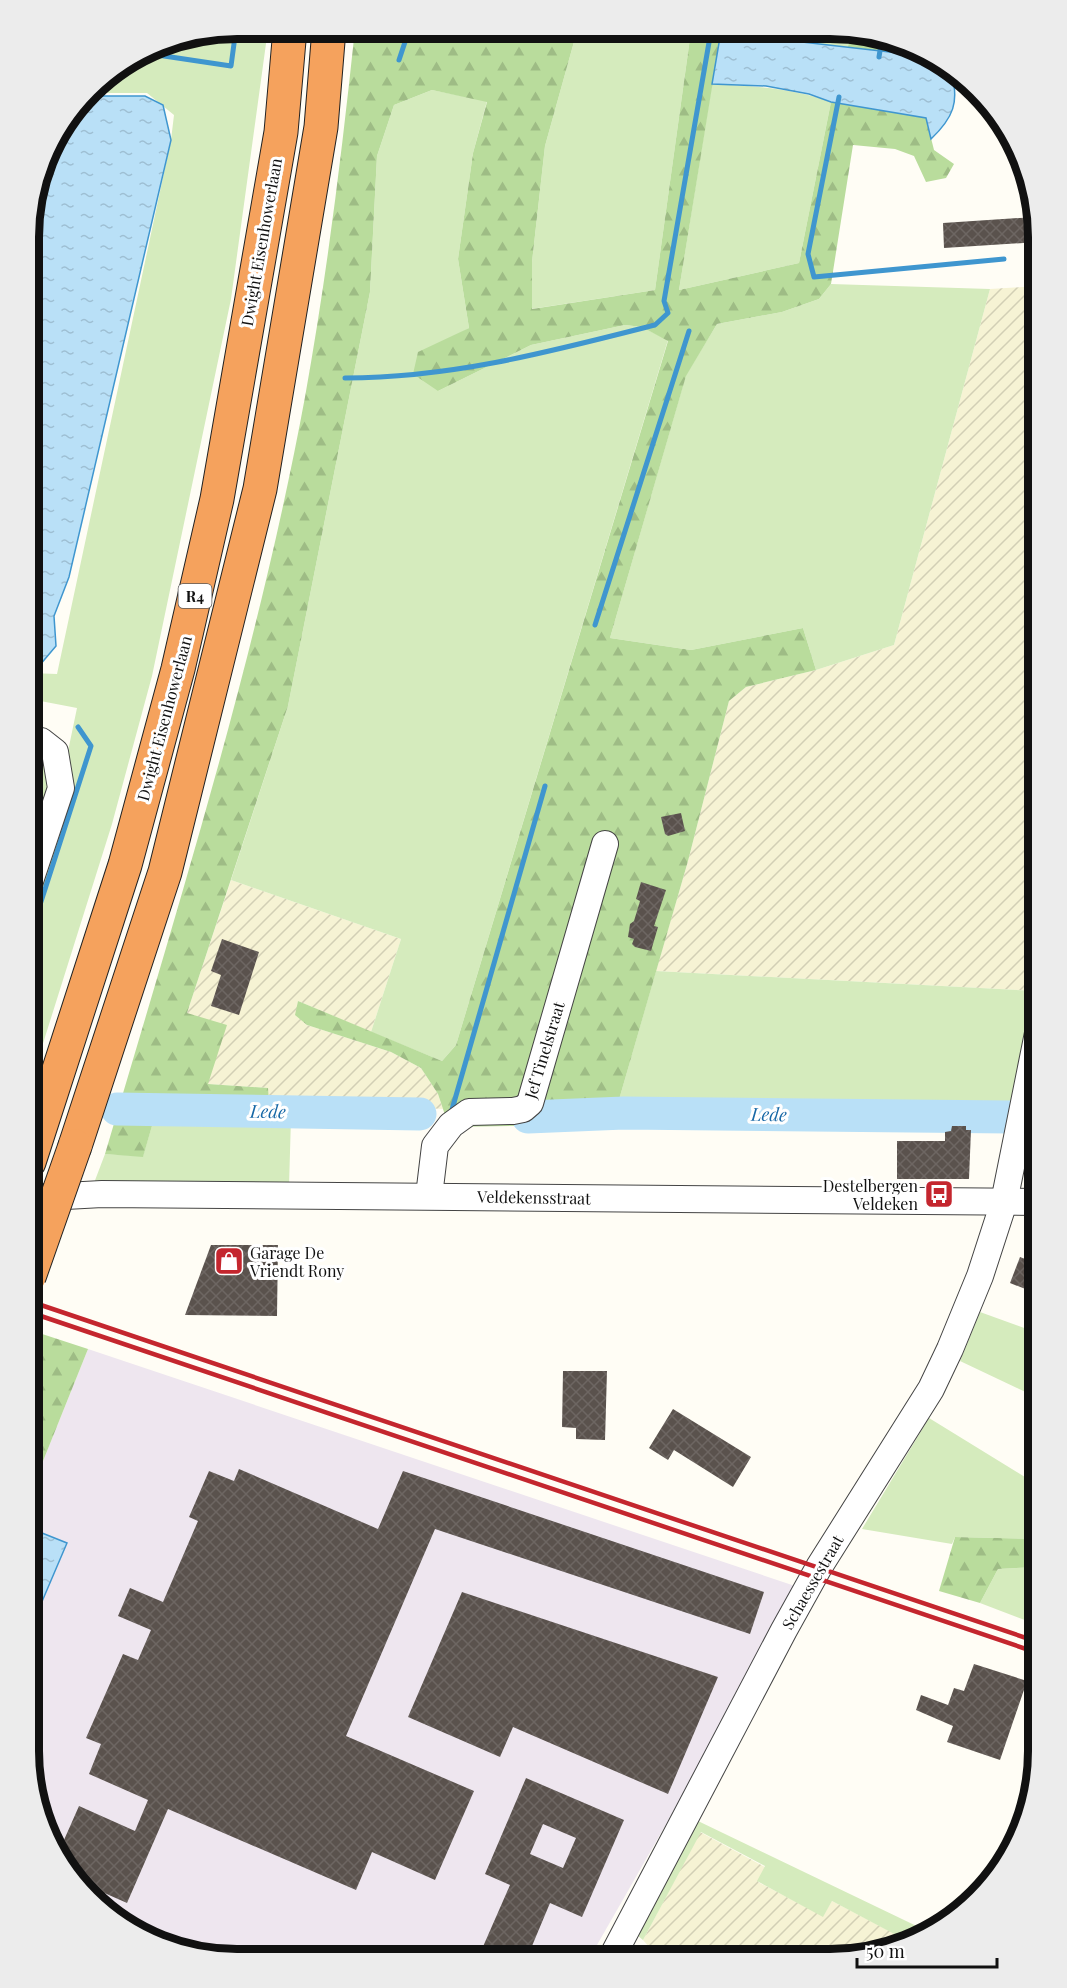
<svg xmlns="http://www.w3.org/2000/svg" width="1067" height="1988" viewBox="0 0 1067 1988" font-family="'Playfair Display',serif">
<defs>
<pattern id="farmland-furrows" width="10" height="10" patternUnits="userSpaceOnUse" patternTransform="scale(1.5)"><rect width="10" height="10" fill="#f6f3d4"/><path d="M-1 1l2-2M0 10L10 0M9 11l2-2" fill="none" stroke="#d2cfb5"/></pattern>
<pattern id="forest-firs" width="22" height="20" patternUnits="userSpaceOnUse" patternTransform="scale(1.5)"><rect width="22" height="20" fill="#b9dc9c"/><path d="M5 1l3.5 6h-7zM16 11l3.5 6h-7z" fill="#9ebc85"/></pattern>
<pattern id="water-ripples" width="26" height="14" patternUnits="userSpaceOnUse" patternTransform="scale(1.5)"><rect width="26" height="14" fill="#b9e0f7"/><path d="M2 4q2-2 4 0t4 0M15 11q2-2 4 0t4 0" fill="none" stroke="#9ebfd3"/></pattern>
<pattern id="building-cross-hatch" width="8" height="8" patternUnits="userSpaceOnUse" patternTransform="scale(1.5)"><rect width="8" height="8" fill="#5a524d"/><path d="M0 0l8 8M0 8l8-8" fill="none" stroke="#6d6662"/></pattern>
</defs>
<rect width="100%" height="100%" fill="#fffdf5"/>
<polygon fill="#eee6ef" points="88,1349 801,1588 589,1959 209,1958 157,1944 100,1908 40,1818 29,1751 29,1496"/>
<g fill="url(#farmland-furrows)">
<polygon points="1038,286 1037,991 656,971 688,861 729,701 746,687 816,670 894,645 990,289"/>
<polygon points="231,880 401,939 371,1032 298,1001 296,1015 307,1025 391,1052 421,1068 438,1094 443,1109 268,1100 267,1088 208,1084 187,1013"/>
<polygon points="700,1832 765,1867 758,1882 823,1916 832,1901 899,1936 892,1949 830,1959 670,1959 650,1948 643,1940"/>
</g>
<g fill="#d5ebbd">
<polygon points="237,29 268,29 231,299 152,676 112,824 29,1088 30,749 67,756 77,708 30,699 30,673 57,674 171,140 174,115 147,93 90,93 99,80 157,44"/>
<polygon points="577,31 691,31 655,290 531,309 532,262 545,146"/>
<polygon points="721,32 850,32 848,47 767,38 746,40 720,37"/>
<path d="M712,84C753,86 792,88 831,102L799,263L679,290Z"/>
<polygon points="432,90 487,101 473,153 458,259 469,328 445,341 438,391 531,345 625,325 642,327 668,340 456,1045 442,1061 371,1032 401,939 231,880 288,706 370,292 377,156 394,105"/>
<polygon points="831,284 990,289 894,645 816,670 803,628 691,650 610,638 686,375 717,324 782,312 819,299"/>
<polygon points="656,971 1037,991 1009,1131 612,1124"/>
<polygon points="156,1112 291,1118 289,1186 94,1183 105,1154 143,1156"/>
<polygon points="980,1312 1038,1333 1038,1398 960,1361"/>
<polygon points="929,1418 1038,1485 1038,1539 955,1537 952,1544 862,1529"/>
<polygon points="1038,1567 1038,1625 980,1603 998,1569"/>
<polygon points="698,1821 929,1932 892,1949 898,1936 832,1901 823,1917 757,1881 765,1866 701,1832 643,1940 637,1935"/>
</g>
<g fill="url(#forest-firs)">
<path d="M355,29L577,31L545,146L532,262V309L655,290L691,31L721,32L679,290L799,263L831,102L926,118L934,150L954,164L946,178L926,182L914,156L895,149L853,145L831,284L819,299L782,312L717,324L686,376L610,638L691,650L803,628L816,670L746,687L729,701L688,861L612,1124L449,1127L438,1094L421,1068L391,1052L307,1025L295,1015L298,1001L442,1061L456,1045L668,341L642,327L625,325L531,345L438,391L413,374L418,352L469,328L458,259L473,153L487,102L432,90L394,105L377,156L370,292L288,706L187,1013L227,1025L208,1084L268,1088L270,1117L156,1112L143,1157L105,1154C178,906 258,652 305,397C327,275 342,152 355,29Z"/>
<polygon points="850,32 870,32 916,55 848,47"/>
<polygon points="36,1332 88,1349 29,1496 29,1349"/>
<polygon points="955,1537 1038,1539 1038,1567 998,1569 980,1603 939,1591"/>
</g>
<g fill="url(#water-ripples)" stroke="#3f96cf" stroke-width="1.5">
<path d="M720,37L746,40L767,38L916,55L951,72C960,102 953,118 931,139L926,118L831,102L809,94L766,86L712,84Z"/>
<polygon points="87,96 145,96 163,105 171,140 69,577 54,616 56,646 39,666 30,669 30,210 50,144"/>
<polygon points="42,1533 67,1543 29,1632 29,1565"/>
</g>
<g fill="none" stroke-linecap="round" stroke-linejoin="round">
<g stroke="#3f96cf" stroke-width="5">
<polyline points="144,53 231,66 236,29"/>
<polyline points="879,57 882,38"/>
<polyline points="399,60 409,30"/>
<polyline points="839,97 808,254 814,277 1004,259"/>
<path d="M345,378C452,378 553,351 655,325L668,313L664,301L711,31"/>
<polyline points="595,625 689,331"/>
<polyline points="29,939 91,746 78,727"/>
<polyline points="451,1113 545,786"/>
</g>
<g stroke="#b9e0f7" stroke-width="33">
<polyline points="117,1109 420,1114"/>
<polyline points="528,1117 624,1113 1010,1117"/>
</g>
</g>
<g fill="url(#building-cross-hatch)" fill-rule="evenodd">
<polygon points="1035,217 1038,242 944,248 943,223"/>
<polygon points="681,813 685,831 668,836 665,834 661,817"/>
<polygon points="641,882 666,890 654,926 658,927 651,951 635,947 632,944 634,939 628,937 630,924 634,921 640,901 636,899"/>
<polygon points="222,939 259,952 239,1015 211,1006 221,975 211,971"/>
<polygon points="952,1126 966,1126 966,1130 971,1130 969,1179 897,1179 897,1141 945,1141 945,1132 951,1131"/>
<polygon points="211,1245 278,1245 277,1316 185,1315"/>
<polygon points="1020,1257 1038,1264 1038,1294 1010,1283"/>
<polygon points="563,1371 607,1371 605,1440 576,1439 576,1428 562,1427"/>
<polygon points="673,1409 751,1457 733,1487 674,1450 668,1460 649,1448"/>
<polygon points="239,1469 378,1529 403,1471 764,1592 750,1634 435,1529 346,1736 474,1791 435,1880 372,1852 356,1890 168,1809 127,1903 84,1884 60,1849 79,1806 135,1831 148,1800 89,1774 101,1744 86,1738 123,1654 138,1660 151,1630 118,1616 130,1588 163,1602 198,1521 189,1517 209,1471 234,1481"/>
<polygon points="462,1592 718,1677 668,1794 513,1727 500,1757 408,1717"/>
<polygon points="974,1664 1027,1681 1000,1760 947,1742 953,1726 916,1710 921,1695 948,1705 954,1688 964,1691"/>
<path d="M526,1778L624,1820L582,1917L550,1903L532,1946L559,1959L478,1958L510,1885L485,1874ZM543,1824L576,1838L563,1868L530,1854Z"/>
</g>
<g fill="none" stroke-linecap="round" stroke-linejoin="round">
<g stroke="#444" stroke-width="28">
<g id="minor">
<polyline points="29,884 61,788 55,752 41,741 30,740"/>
<polyline points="429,1196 435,1146 451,1125 469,1112 513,1111 523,1109 530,1103 605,844"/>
<polyline points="29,1198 102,1194 1038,1202"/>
<polyline points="611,1959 784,1630 819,1567 931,1389 950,1349 980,1276 1004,1202 1038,1033"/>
</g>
</g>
<g stroke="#222" stroke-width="35">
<g id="highway">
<polyline points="75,1146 165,872 260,489 321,127 329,29"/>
<polyline points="29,1162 125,865 178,669 217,499 281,132 290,29"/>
</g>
</g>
<use href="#minor" stroke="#fff" stroke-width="26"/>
<use href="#highway" stroke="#f5a25d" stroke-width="33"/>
<g stroke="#c4262e" stroke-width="4.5">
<polyline points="29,1301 1038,1642"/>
<polyline points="29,1312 1038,1653"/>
</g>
<g stroke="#222" stroke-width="35" stroke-linecap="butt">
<polyline id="highway-bridge" points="29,1277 75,1146"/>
</g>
<use href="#highway-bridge" stroke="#f5a25d" stroke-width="33"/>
</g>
<defs>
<g id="bus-square" transform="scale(1.5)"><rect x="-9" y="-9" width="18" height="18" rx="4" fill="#c4262e" stroke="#fff"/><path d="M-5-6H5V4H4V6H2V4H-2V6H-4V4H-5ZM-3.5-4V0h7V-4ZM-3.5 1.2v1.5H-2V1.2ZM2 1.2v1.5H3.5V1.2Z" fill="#fff"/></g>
<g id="shop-square" transform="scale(1.5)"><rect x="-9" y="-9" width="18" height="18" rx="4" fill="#c4262e" stroke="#fff"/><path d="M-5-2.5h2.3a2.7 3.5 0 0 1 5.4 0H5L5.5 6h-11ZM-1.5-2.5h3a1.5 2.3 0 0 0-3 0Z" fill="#fff"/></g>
</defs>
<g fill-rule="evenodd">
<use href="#bus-square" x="939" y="1194"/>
<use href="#shop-square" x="229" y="1261"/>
</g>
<g text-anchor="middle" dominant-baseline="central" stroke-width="6" stroke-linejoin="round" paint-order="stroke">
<rect fill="#fff" stroke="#585858" stroke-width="1.5" x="178.5" y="584" width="33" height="24" rx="4.5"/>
<g font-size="15" font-weight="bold" fill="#111">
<text x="195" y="596">R4</text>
</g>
<g font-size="16" fill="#111" stroke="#fff">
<text transform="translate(261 242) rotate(-80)">Dwight Eisenhowerlaan</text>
<text transform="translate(164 718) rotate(-75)">Dwight Eisenhowerlaan</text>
<text transform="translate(544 1050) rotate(-73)">Jef Tinelstraat</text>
<text transform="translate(534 1197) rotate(1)">Veldekensstraat</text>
<text transform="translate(812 1582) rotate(-60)">Schaessestraat</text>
</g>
<g font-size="16" fill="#111" stroke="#fff" text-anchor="end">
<text x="918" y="1185">Destelbergen<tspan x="918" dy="18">Veldeken</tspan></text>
<text x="250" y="1252" text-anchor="start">Garage De<tspan x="250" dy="18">Vriendt Rony</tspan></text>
</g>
<g font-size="18" font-style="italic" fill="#1768a6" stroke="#fff">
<text transform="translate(268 1111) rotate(1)">Lede</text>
<text transform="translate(769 1114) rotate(1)">Lede</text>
</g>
</g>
<path d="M0 0H1067V1988H0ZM237 39H830A198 198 0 0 1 1028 237V1751A198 198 0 0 1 830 1949H237A198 198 0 0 1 39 1751V237A198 198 0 0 1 237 39Z" fill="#ececec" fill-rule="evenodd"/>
<path fill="none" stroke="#111" stroke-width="8" d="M237 39H830A198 198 0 0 1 1028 237V1751A198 198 0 0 1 830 1949H237A198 198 0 0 1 39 1751V237A198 198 0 0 1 237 39Z"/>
<path d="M857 1958v9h140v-9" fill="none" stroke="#111111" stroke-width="3"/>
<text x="866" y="1958" font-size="18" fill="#111111" stroke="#ffffff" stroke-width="4.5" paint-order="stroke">50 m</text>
</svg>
